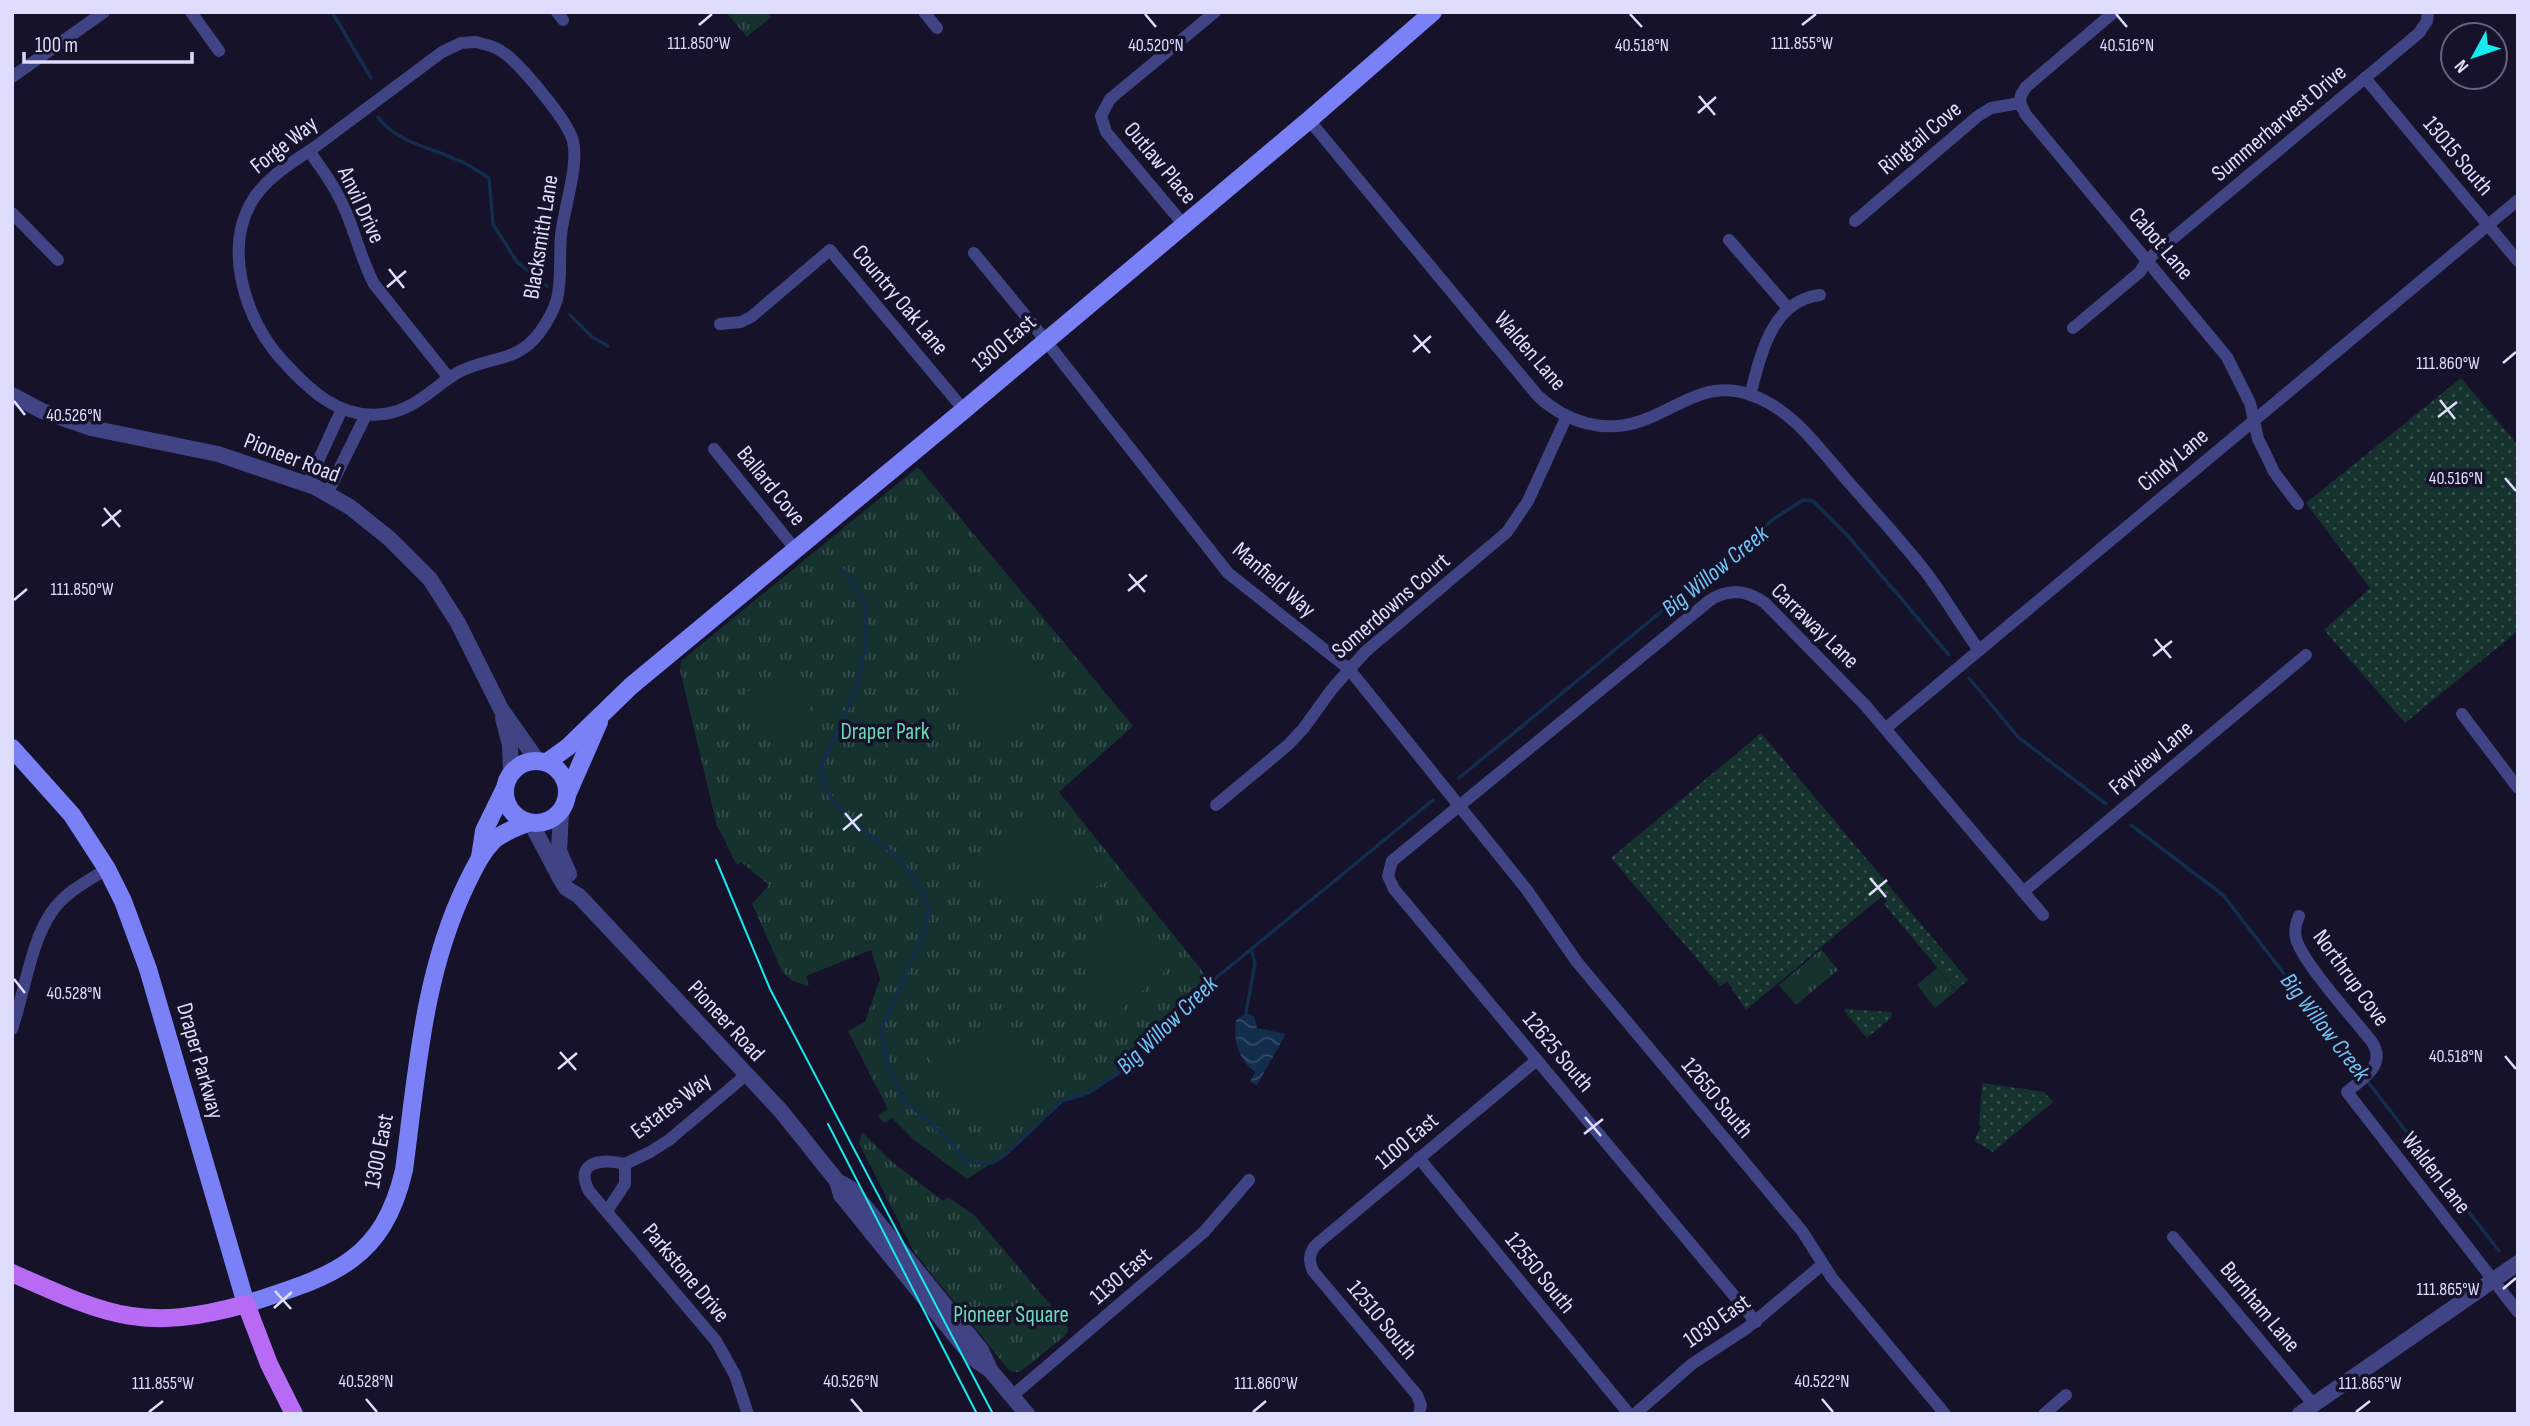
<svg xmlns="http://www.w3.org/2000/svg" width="2530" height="1426" viewBox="0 0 2530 1426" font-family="'Sofia Sans Condensed',sans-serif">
<defs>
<pattern id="grass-dots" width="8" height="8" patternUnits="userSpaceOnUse" patternTransform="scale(1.75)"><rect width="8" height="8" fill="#16322f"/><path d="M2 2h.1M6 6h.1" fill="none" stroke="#374f4e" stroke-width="1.8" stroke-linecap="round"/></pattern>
<pattern id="park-tufts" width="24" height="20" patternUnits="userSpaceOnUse" patternTransform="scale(1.75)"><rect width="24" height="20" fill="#16322f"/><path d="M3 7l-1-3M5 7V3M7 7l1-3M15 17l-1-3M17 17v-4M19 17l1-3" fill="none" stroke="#374f4e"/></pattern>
<pattern id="water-waves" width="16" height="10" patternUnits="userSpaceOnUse" patternTransform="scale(1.75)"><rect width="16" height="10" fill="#132d4c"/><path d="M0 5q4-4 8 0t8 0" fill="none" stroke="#354b67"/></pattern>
</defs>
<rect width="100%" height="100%" fill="#151229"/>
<g fill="url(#grass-dots)">
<polygon points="2461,378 2518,445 2518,631 2405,723 2324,630 2370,588 2306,503"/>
<polygon points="1761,733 1968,980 1956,990 1884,904 1887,901 1882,896 1746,1010 1727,981 1720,986 1611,858"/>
<polygon points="1846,1009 1892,1012 1891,1018 1867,1038 1844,1011"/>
<polygon points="1982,1083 2044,1092 2053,1102 1993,1152 1974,1141 1981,1126 1979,1125"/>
</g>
<g fill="url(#park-tufts)">
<polygon points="726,12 767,12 771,17 747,37"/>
<path d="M918,467L1133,726L1059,792L1211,982L1138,1049L1120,1072L1088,1093L1062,1101L1005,1155L967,1179L913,1139L892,1118L884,1123L878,1116L888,1109L848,1031L865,1022L880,979L871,950L806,976L809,985L807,986L791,980L782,971L752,904L769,885L741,862L737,865C730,853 725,839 717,826L680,670L681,661Z"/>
<polygon points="1821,949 1838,970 1796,1005 1779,985"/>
<polygon points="1937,968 1956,991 1935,1008 1917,985"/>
<polygon points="862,1132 891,1161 939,1198 943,1201 948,1197 975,1216 1066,1323 1068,1330 1066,1335 1020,1372 1013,1372 1008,1369 914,1252 859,1143"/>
</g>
<g fill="#16322f">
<polygon points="991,644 1044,686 1045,700 1043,704 1001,747 975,730 960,705 956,677 968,654"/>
<polygon points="784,668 814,715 775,740 745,693"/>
<polygon points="914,738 917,752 892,757 889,742"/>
<path d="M1046,807L1108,881C1050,908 1027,906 976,867Z"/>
<path d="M1116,904L1171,966L1110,1019C1077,972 1072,947 1116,904Z"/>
<path d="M979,1037C1017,1037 1028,1044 1059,1067L991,1129L927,1056L952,1044Z"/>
</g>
<path fill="url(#water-waves)" d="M1246,1013L1254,1016L1257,1028L1286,1034L1257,1085L1250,1082L1255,1072C1238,1059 1233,1040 1236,1020Z"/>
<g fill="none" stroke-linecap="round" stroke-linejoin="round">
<g stroke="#132d4c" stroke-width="3.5">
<polyline points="332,12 371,78"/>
<path d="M378,117C397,143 432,148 460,161C470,165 479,172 489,178L493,224L517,262L547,286"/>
<polyline points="570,315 592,337 608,346"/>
<polyline points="843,570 863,599 866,617 865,649 856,689 821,767 825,787 835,804 858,826 898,857 919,887 929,906 926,928 881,1029 888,1066 904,1100 951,1142 962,1157 969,1162 992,1163 1005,1155 1062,1101 1088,1093 1120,1072 1138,1049 1205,987 1433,800"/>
<polyline points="1969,678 2018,737 2106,804"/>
<polyline points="1459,778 1775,518 1803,500 1813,501 1848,536 1949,655"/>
<polyline points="2131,825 2223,895 2499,1251"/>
<polyline points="1246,1013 1255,963 1251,949"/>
</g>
<g stroke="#414484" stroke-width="12">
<polyline points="191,12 219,51"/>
<polyline points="557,12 563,20"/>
<polyline points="924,12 937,28"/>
<path d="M476,42C485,44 494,46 501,51C519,62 568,121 573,141C579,166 564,208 561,235C559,256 562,279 557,299C554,310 547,322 540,332C517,364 487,356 457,373C432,388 415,410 384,414C340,420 309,390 282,360C245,320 222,247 254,198C269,175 297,160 319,144C360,113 401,83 442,52L461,43Z"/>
<polyline points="12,77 104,12"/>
<polyline points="2365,78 2518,261"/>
<polyline points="2020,103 2026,115 2227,357 2250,403 2258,439 2265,453 2274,472 2298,504"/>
<polyline points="2020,103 2021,95 2026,87 2114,12"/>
<path d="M1309,120L1538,396C1566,422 1604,434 1641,421C1680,408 1705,379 1751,395C1792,409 1817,446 1845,478C1872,509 1900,539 1925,571C1944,596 1960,624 1979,650"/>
<path d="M309,151C322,169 335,187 344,207C355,232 361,259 374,284L449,378"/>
<polyline points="12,213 58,260"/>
<polyline points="1855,221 1978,116 1991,108 2020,103"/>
<polyline points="1184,225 1106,132 1101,116 1110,99 1215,12"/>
<polyline points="1729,240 1788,308"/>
<polyline points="974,253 1034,326 1228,573 1349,669 1527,890 1577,962 1802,1231 1832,1278 1945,1414"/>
<polyline points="720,324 741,322 751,317 830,250 964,410"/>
<polyline points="2073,328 2140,272 2147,260 2419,33 2427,21 2428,12"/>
<path d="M1750,395C1761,355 1771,301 1820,295"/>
<polyline points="714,449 796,550"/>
<polyline points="307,485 342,409"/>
<polyline points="327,494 366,415"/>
<polyline points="2462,714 2518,788"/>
<polyline points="1886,728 2518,200"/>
<polyline points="1216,805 1288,745 1303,729 1332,689 1365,652 1507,532 1528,501 1566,418"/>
<polyline points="2023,892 2306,655"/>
<path d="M2299,916C2296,924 2294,930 2296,938C2301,961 2355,1020 2372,1042C2387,1065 2363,1078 2347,1092L2518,1312"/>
<path d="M12,1029C24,994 31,942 51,913C64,893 87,881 107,869"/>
<path d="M746,1075L669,1140L650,1152L625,1164C604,1159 573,1160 589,1191L716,1341L735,1375L748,1414"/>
<polyline points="1419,1158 1629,1414"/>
<polyline points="607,1211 625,1184 625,1164"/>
<polyline points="2173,1237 2314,1405"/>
<path d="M1756,1322L1394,889L1388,876L1392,861L1709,601C1728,588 1747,590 1765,603L1865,705L2043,915"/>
<polyline points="1012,1396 1204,1232 1249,1180"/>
<path d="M1419,1414L1421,1405L1417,1395L1313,1271C1308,1260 1309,1251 1318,1243L1537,1060"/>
<polyline points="1635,1414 1692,1364 1747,1328 1823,1264"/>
<polyline points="2044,1414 2066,1395"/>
</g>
<g stroke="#414484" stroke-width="16">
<polyline points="12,395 42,411 91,428 218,454 315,487 350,507 390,539 430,579 458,623 501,709 537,760"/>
<polyline points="503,718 510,745 511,772"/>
<polyline points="561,811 559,851 569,874"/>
<polyline points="531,823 560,878 566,888 579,896 781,1111 837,1181 841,1195 974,1359 990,1370"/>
<polyline points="837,1181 850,1188 981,1350 990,1370 1027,1414"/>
<polyline points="2300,1414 2518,1263"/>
</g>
<g stroke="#7a81f6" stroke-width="18">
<path d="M12,748L72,815L107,869L123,901L148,969L246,1304C327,1277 382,1265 404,1170C417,1073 423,974 466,885C474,869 481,853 494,840C503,832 516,828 527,823"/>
<circle cx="536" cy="792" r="31"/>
<polyline points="547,762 568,747 631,686 964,410 1309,120 1433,12"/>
<polyline points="567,795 599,722"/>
<polyline points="480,857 484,831 504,790"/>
</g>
<path stroke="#b76bf5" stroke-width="18" d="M12,1273C107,1315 142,1333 246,1304L269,1364L294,1414"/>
<g stroke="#16eaef" stroke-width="2">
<polyline points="716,860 770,989 993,1414"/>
<polyline points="828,1124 977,1414"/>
</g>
</g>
<path fill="none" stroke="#deddfd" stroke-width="2.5" d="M1145,14L1156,27M1630,14L1642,27M2116,14L2127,27M699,25L712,14M1802,25L1816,14M1699,96L1715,115M1698,113L1716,97M389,269L404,288M387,287L406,271M1414,335L1430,353M1413,352L1431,336M2503,363L2516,352M2440,400L2455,419M14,401L25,415M2438,417L2457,402M2505,478L2516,491M104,508L120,527M102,526L121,510M1129,574L1145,592M1128,591L1147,575M14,600L27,589M2155,639L2171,658M2153,656L2172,641M845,813L860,831M843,830L862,814M1870,878L1886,897M1869,895L1887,880M14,979L25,993M560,1052L576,1070M2505,1056L2516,1069M558,1069L577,1053M1585,1117L1601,1136M1584,1134L1603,1119M2503,1289L2516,1278M275,1291L291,1309M274,1308L292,1292M366,1399L377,1412M851,1399L862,1412M1822,1399L1833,1412M149,1412L163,1401M1253,1412L1266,1401M2356,1412L2370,1401"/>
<g text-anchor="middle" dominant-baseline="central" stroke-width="7" stroke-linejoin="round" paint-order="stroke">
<g font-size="23" fill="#deddfd" stroke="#151229">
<text transform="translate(2279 123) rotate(-40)">Summerharvest Drive</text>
<text transform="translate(1920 138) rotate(-40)">Ringtail Cove</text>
<text transform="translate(284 145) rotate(-38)">Forge Way</text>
<text transform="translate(2458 156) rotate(50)">13015 South</text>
<text transform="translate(1160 163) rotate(50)">Outlaw Place</text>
<text transform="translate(361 205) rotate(65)">Anvil Drive</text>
<text transform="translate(541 237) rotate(-81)">Blacksmith Lane</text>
<text transform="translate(2161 244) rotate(50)">Cabot Lane</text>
<text transform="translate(900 300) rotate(50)">Country Oak Lane</text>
<text transform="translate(1004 343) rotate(-40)">1300 East</text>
<text transform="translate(1530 351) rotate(49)">Walden Lane</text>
<text transform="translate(292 458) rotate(21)">Pioneer Road</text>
<text transform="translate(2173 460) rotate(-40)">Cindy Lane</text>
<text transform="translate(771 486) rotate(51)">Ballard Cove</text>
<text transform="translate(1274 580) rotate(41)">Manfield Way</text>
<text transform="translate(1391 606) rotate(-41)">Somerdowns Court</text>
<text transform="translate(1815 626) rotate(44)">Carraway Lane</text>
<text transform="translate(2151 758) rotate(-40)">Fayview Lane</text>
<text transform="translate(2351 978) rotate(54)">Northrup Cove</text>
<text transform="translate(726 1021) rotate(47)">Pioneer Road</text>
<text transform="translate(1558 1052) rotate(50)">12625 South</text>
<text transform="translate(200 1061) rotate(74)">Draper Parkway</text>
<text transform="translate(1717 1098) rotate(50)">12650 South</text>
<text transform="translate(671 1106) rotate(-37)">Estates Way</text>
<text transform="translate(1407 1141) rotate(-40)">1100 East</text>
<text transform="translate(379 1151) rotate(-79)">1300 East</text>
<text transform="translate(2436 1173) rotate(52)">Walden Lane</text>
<text transform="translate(686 1273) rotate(50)">Parkstone Drive</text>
<text transform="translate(1540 1273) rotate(51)">12550 South</text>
<text transform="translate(1121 1276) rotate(-41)">1130 East</text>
<text transform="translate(2260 1307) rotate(50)">Burnham Lane</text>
<text transform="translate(1382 1320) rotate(50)">12510 South</text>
<text transform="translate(1717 1321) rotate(-35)">1030 East</text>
</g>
<g font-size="23" fill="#6cd9b5" stroke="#151229">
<text x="885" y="732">Draper Park</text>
<text x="1011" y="1315">Pioneer Square</text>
</g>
<g font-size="24" font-style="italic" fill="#72c3f5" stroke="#151229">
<text transform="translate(1715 571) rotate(-39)">Big Willow Creek</text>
<text transform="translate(1167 1025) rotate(-44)">Big Willow Creek</text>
<text transform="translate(2325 1027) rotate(52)">Big Willow Creek</text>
</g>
</g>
<g font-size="18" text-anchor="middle" fill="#deddfd" stroke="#151229" stroke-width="7" stroke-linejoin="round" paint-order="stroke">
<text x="699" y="49">111.850°W</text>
<text x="1802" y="49">111.855°W</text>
<text x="1642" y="51">40.518°N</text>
<text x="1156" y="51">40.520°N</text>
<text x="2127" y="51">40.516°N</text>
<text x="2448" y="369">111.860°W</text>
<text x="74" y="421">40.526°N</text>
<text x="2456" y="484">40.516°N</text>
<text x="82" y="595">111.850°W</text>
<text x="74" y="999">40.528°N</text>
<text x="2456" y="1062">40.518°N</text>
<text x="2448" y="1295">111.865°W</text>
<text x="366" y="1387">40.528°N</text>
<text x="851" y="1387">40.526°N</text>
<text x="1822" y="1387">40.522°N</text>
<text x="163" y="1389">111.855°W</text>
<text x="1266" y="1389">111.860°W</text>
<text x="2370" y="1389">111.865°W</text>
</g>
<rect width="2530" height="1426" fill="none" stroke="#deddfd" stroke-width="28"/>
<g transform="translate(2474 56) rotate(230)"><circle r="33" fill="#151229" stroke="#65637e" stroke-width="2"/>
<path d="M0-5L12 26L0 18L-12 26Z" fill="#16eaef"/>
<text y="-10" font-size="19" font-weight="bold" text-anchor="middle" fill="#deddfd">N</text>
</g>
<path d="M24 52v10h168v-10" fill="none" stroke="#deddfd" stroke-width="3.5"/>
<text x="35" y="52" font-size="21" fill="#deddfd" stroke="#151229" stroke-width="5" paint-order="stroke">100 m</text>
</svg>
